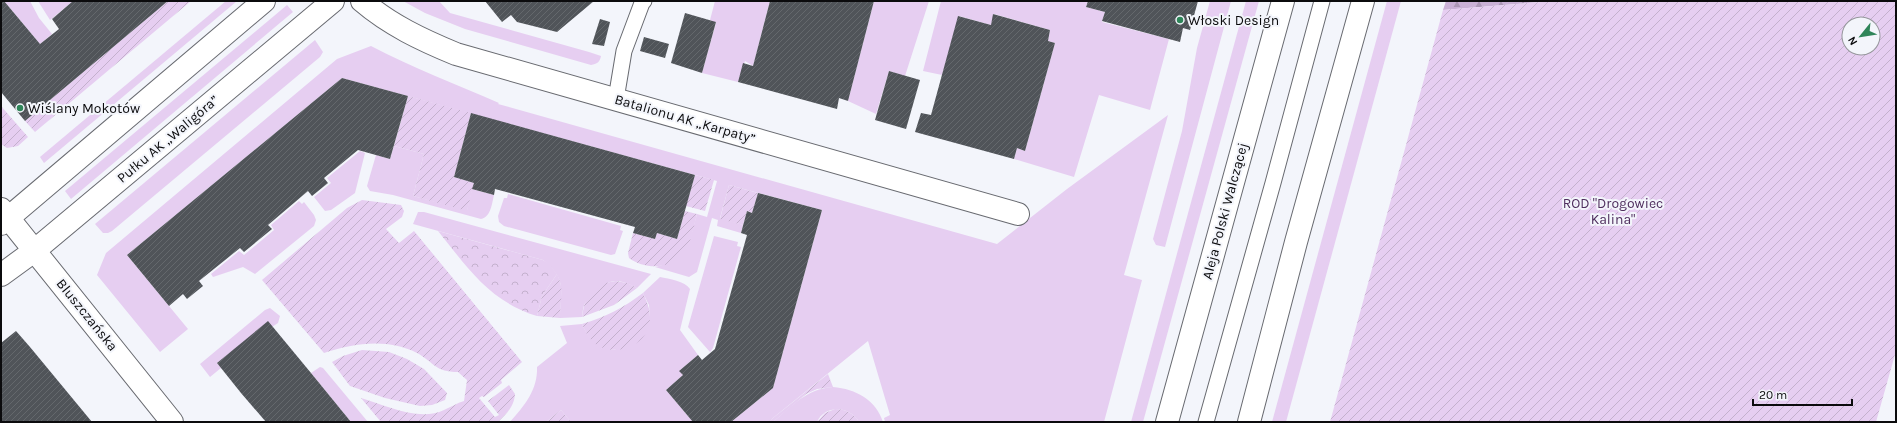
<svg xmlns="http://www.w3.org/2000/svg" width="1897" height="423" viewBox="0 0 1897 423" font-family="Karla,sans-serif">
<defs>
<pattern id="forest-firs" width="22" height="20" patternUnits="userSpaceOnUse"><rect width="22" height="20" fill="#cab1d6"/><path d="M5 1l3.5 6h-7zM16 11l3.5 6h-7z" fill="#ac97b6"/></pattern>
<pattern id="park-crowns" width="20" height="18" patternUnits="userSpaceOnUse"><rect width="20" height="18" fill="#e6cef1"/><path d="M2 6a3 3 0 1 1 6 0M12 15a3 3 0 1 1 6 0" fill="none" stroke="#c4b0cd"/></pattern>
<pattern id="garden-furrows" width="10" height="10" patternUnits="userSpaceOnUse"><rect width="10" height="10" fill="#e6cef1"/><path d="M-1 1l2-2M0 10L10 0M9 11l2-2" fill="none" stroke="#c4b0cd"/></pattern>
<pattern id="building-hatch" width="6" height="6" patternUnits="userSpaceOnUse"><rect width="6" height="6" fill="#505459"/><path d="M-1 1l2-2M0 6l6-6M5 7l2-2" fill="none" stroke="#64686c"/></pattern>
</defs>
<rect width="100%" height="100%" fill="#f3f5fb"/>
<g fill="#e6cef1">
<polygon points="4,1 30,1 39,18 52,34 40,44"/>
<polygon points="38,1 73,1 50,20"/>
<polygon points="226,1 237,1 44,163 40,157"/>
<path d="M403,1H439L450,13L589,52L601,56C600,62 597,64 591,65L465,29L425,13Z"/>
<polygon points="715,1 770,1 753,66 745,61 738,82 702,73 716,23 710,20"/>
<polygon points="874,1 929,1 905,76 889,71 876,114 848,101"/>
<polygon points="941,1 1088,1 1086,7 1105,12 1102,22 1169,39 1150,110 1099,95 1074,177 1014,159 1017,148 1025,151 1055,43 1048,41 1050,30 994,14 991,25 959,16 942,75 923,71"/>
<polygon points="1210,1 1231,1 1165,247 1156,245 1153,239 1182,131 1197,48"/>
<polygon points="1246,1 1259,1 1143,422 1131,422"/>
<polygon points="1387,1 1401,1 1286,422 1272,422"/>
<polygon points="287,5 293,12 71,199 65,191"/>
<polygon points="315,40 323,52 320,57 112,231 108,233 103,233 95,224"/>
<path d="M371,46C413,68 456,84 499,103L498,104L997,244L1067,189L1168,115L1124,275L1142,280L1104,422H885L884,418L890,415L868,341L768,422H731L773,388L822,210L729,185L720,218L743,225L741,233L717,226L718,220L712,218L697,272L689,277L655,267C690,259 688,245 697,214L707,217L717,181L342,78L127,255L188,329L160,352L97,275L106,253L337,59Z"/>
<path d="M394,146L424,154L413,196L467,210L472,189L494,195C492,203 491,217 481,219L393,195L370,191L367,186L376,155L390,159Z"/>
<polygon points="360,151 365,153 355,193 331,210 325,211 314,197 331,183 327,178"/>
<polygon points="508,194 621,226 620,230 623,231 615,254 611,255 504,226 499,222 498,216 504,198 507,198"/>
<polygon points="299,201 302,204 304,202 314,215 316,220 314,226 255,274 243,267 213,277 211,274 239,251 244,255 274,230 271,225"/>
<path d="M418,212H424L651,274L637,288C617,278 610,278 595,293C584,303 584,302 582,317L560,318C560,288 568,281 543,260L413,224Z"/>
<polygon points="714,236 738,242 737,246 741,247 713,348 710,352 688,327"/>
<path d="M660,277C669,279 685,281 690,289L680,330L698,355L680,370L683,375L666,390L693,422H571L561,410L546,422H510C524,406 538,390 537,367L567,343L560,326L582,324C589,340 597,347 615,350L650,316L649,305L643,293Z"/>
<polygon points="270,308 280,316 278,323 217,363 221,368 210,377 200,364 265,310"/>
<polygon points="320,367 323,368 368,422 351,422 311,373"/>
<path d="M833,387C856,389 876,400 883,422H859C850,406 825,404 817,422H773C792,406 806,389 833,387Z"/>
</g>
<polygon fill="url(#forest-firs)" points="1446,1 1553,1 1443,10"/>
<path fill="url(#park-crowns)" d="M438,231L543,260L549,264L557,274L542,296L537,316C489,301 468,268 438,231Z"/>
<g fill="url(#garden-furrows)" fill-rule="evenodd">
<polygon points="168,1 191,1 35,132 25,121"/>
<path d="M1553,1H1896V351L1876,422H1330L1443,10ZM1849,24H1873V48H1849Z"/>
<polygon points="408,96 471,113 454,177 474,183 467,211 413,196 424,154 394,146"/>
<polygon points="1,106 28,137 18,146 7,148 1,144"/>
<polygon points="695,175 714,180 705,211 686,206"/>
<polygon points="729,185 758,193 752,213 747,211 743,225 720,219"/>
<path d="M362,200L401,205L404,211L402,217L386,229L399,243L414,231L522,362L501,380L502,383L484,397L482,396L479,398L495,417L499,415L488,401L509,385L515,394C514,407 507,413 498,422H381L361,398C385,405 419,422 444,410C451,407 457,403 464,401L467,380L458,372C435,372 435,363 417,353C388,338 354,343 324,353L262,280L347,208Z"/>
<path d="M685,211L697,214C694,225 692,239 686,250C675,269 646,271 629,258L628,253L633,233L655,239L657,233L677,239Z"/>
<path d="M557,274C565,290 560,300 560,318L537,316L542,296Z"/>
<path d="M616,281L627,283L637,288L614,305L582,317C585,294 593,284 616,281Z"/>
<path d="M643,293C648,304 652,313 649,326C643,348 611,358 593,342C588,337 585,331 582,324C606,317 623,308 643,293Z"/>
<polygon points="362,350 389,352 407,359 424,369 447,393 445,400 432,405 420,406 385,398 350,386 332,362 343,356"/>
<polygon points="828,374 833,387 817,389 806,394 773,422 768,422"/>
<path d="M835,409C845,409 854,413 859,422H817L825,413Z"/>
<polygon points="561,410 571,422 546,422"/>
</g>
<g fill="url(#building-hatch)">
<polygon points="1,1 4,1 40,44 59,29 52,19 73,1 168,1 25,121 1,92"/>
<polygon points="485,1 594,1 557,32 517,22 511,15 502,22"/>
<polygon points="770,1 874,1 848,101 839,98 837,109 738,82 743,63 753,66"/>
<polygon points="1088,1 1198,1 1190,30 1183,28 1180,42 1102,21 1105,12 1086,7"/>
<polygon points="685,13 716,22 702,73 671,63"/>
<polygon points="993,14 1050,30 1048,41 1055,43 1025,151 1017,148 1014,159 915,132 921,113 931,115 958,16 991,25"/>
<polygon points="600,19 610,22 604,46 592,44"/>
<polygon points="644,37 669,44 665,58 640,51"/>
<polygon points="889,71 920,80 906,129 875,120"/>
<polygon points="342,78 408,96 390,159 358,150 324,178 328,183 312,196 308,191 268,225 272,229 244,252 240,248 199,281 203,286 187,299 183,294 169,306 127,255"/>
<polygon points="471,113 695,175 677,239 657,233 655,239 633,233 635,227 495,189 494,195 472,189 474,183 454,177"/>
<polygon points="758,193 822,210 773,388 731,422 693,422 666,390 683,375 679,371 698,355 702,360 715,349 747,235 741,233 747,211 752,213"/>
<polygon points="268,321 311,373 351,422 266,422 241,393 217,363"/>
<polygon points="16,331 30,347 92,422 1,422 1,343"/>
</g>
<g fill="none" stroke-linecap="round" stroke-linejoin="round">
<g stroke="#686a70" stroke-width="17">
<g id="service">
<polyline points="616,99 624,51 642,3 644,1"/>
<polyline points="1206,422 1273,183 1322,1"/>
</g>
</g>
<g stroke="#686a70" stroke-width="24">
<g id="minor">
<path d="M362,1C390,25 422,40 456,54L1018,214"/>
<polyline points="1,209 172,422"/>
<polyline points="1,224 264,1"/>
<polyline points="1,275 34,251 333,1"/>
</g>
</g>
<g stroke="#686a70" stroke-width="24">
<g id="secondary">
<polyline points="1167,422 1283,1"/>
<polyline points="1249,422 1296,242 1363,1"/>
</g>
</g>
<use href="#service" stroke="#fff" stroke-width="15"/>
<use href="#minor" stroke="#fff" stroke-width="22"/>
<use href="#secondary" stroke="#fff" stroke-width="22"/>
</g>
<g fill="#2f8559" stroke="#f3f5fb" stroke-width="1.5">
<circle cx="1180" cy="20" r="4"/>
<circle cx="20" cy="108" r="4"/>
</g>
<g text-anchor="middle" dominant-baseline="central" stroke-width="4" stroke-linejoin="round" paint-order="stroke">
<g font-size="14" fill="#0b0b0d" stroke="#f3f5fb" text-anchor="start">
<text x="1188" y="20">Włoski Design</text>
<text x="28" y="108">Wiślany Mokotów</text>
</g>
<g font-size="14" fill="#0b0b0d" stroke="#f3f5fb">
<text transform="translate(685 119) rotate(16)">Batalionu AK „Karpaty”</text>
<text transform="translate(168 139) rotate(-40)">Pułku AK „Waligóra”</text>
<text transform="translate(1225 211) rotate(-75)">Aleja Polski Walczącej</text>
<text transform="translate(87 315) rotate(51)">Bluszczańska</text>
</g>
<g font-size="14" fill="#4f2e5e" stroke="#f3f5fb">
<text x="1613" y="203">ROD "Drogowiec<tspan x="1613" dy="16">Kalina"</tspan></text>
</g>
</g>
<rect width="1897" height="423" fill="none" stroke="#0b0b0d" stroke-width="4"/>
<g transform="translate(1861 36) rotate(240)"><circle r="19" fill="#f3f5fb" stroke="#96979c"/>
<path d="M0-3L7 15L0 10L-7 15Z" fill="#2f8559"/>
<text y="-6" font-size="11" font-weight="bold" text-anchor="middle" fill="#0b0b0d">N</text>
</g>
<path d="M1753 399v6h99v-6" fill="none" stroke="#0b0b0d" stroke-width="2"/>
<text x="1759" y="399" font-size="12" fill="#0b0b0d" stroke="#f3f5fb" stroke-width="3" paint-order="stroke">20 m</text>
</svg>
